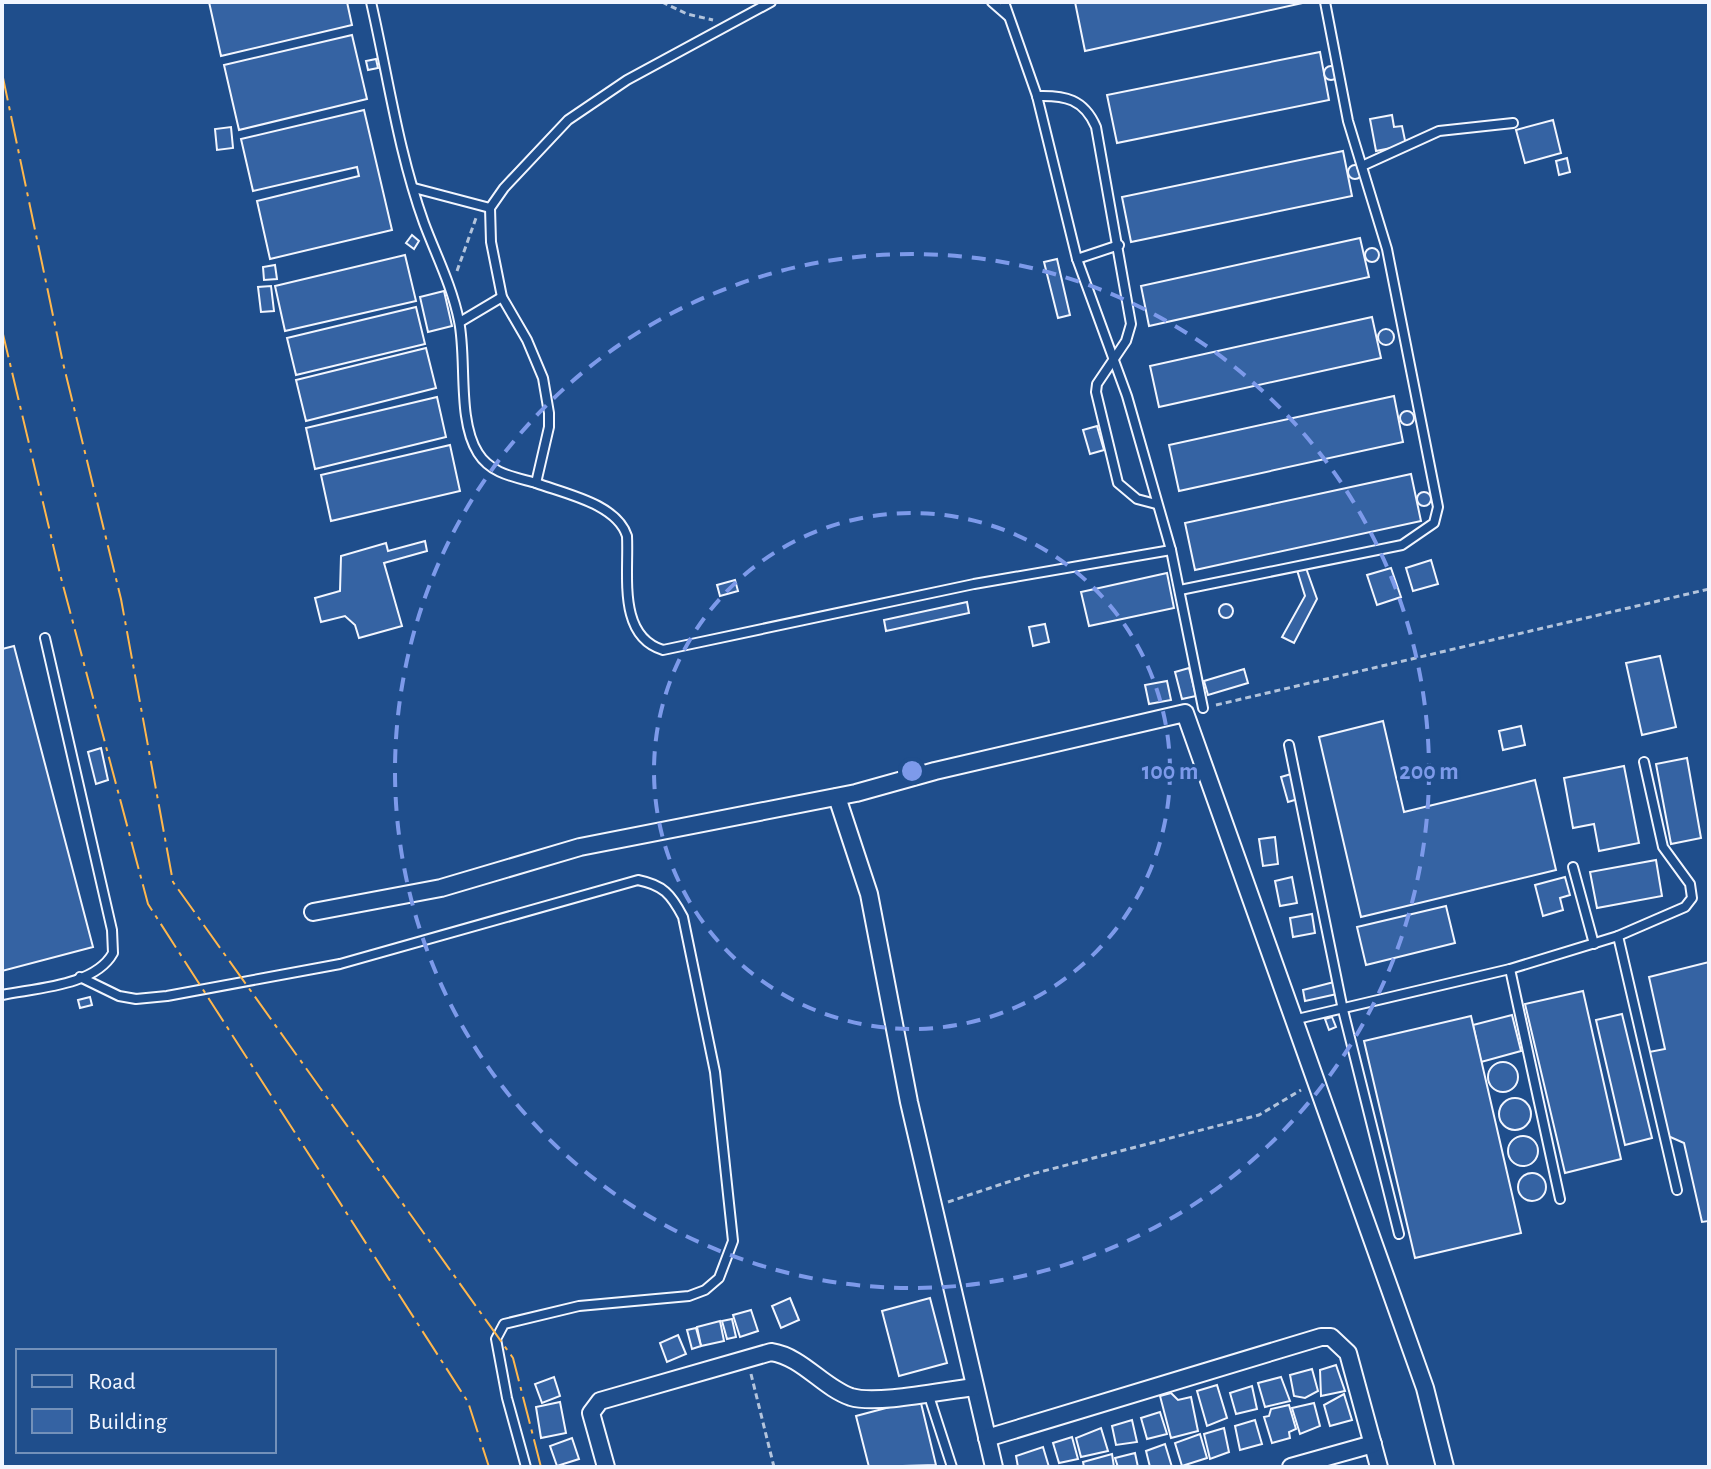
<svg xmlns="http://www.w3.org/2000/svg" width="1711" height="1469" viewBox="0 0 1711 1469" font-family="'Alegreya Sans',sans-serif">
<rect width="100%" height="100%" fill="#1f4e8c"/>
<g fill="#3563a3" stroke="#f2f6ff" stroke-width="2">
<polygon points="209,2 347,2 352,25 221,56"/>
<polygon points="1075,2 1307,2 1085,51"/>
<polygon points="352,35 367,99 239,130 224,65"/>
<polygon points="1320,52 1329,100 1117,143 1107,95"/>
<polygon points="376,59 378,68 368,70 366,61"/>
<circle cx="1331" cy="73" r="7"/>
<polygon points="364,110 392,230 270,259 257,201 359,176 357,167 253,191 241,139"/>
<polygon points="1392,115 1394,127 1402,126 1406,145 1376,151 1370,119"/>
<polygon points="1553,120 1561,153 1525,163 1516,130"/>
<polygon points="231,127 233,148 217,150 215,129"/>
<polygon points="1343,151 1352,196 1131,242 1122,197"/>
<polygon points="1567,158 1570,172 1559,175 1556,161"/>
<circle cx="1355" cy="172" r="7"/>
<polygon points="412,235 419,241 414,249 406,243"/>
<polygon points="1360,238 1369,277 1149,326 1141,286"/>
<circle cx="1372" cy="255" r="7"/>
<polygon points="405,255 416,301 285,331 275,286"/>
<polygon points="1057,259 1070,315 1058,318 1044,262"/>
<polygon points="275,265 277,279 264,280 263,267"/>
<polygon points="271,286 274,311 261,312 258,287"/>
<polygon points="444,291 452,326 428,332 420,297"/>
<polygon points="416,307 425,344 296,375 287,338"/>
<polygon points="1372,317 1381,358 1159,407 1150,366"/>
<circle cx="1386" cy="337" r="8"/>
<polygon points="426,348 436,388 306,421 296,380"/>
<polygon points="1394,396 1403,442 1179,491 1169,445"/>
<polygon points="437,397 446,437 315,469 306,428"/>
<circle cx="1407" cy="418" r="7"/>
<polygon points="1097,426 1104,450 1090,454 1083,430"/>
<polygon points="450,445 460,491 331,521 321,475"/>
<polygon points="1411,474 1421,521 1195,570 1185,523"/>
<circle cx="1424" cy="499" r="7"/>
<polygon points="425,541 427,551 384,563 402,626 359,638 355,625 345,616 321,622 315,598 340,591 341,556 386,543 388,551"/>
<polygon points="1431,560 1438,584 1413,591 1406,568"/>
<polygon points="1306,568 1317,599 1294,643 1282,637 1305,596 1297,570"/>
<polygon points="1391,568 1401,597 1377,605 1367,575"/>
<polygon points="1167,573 1174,608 1089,626 1081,592"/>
<polygon points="735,580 738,591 720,596 717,585"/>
<polygon points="967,602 969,613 886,631 884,620"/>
<circle cx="1226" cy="611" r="7"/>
<polygon points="1045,624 1049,642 1033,646 1029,627"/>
<polygon points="14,646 93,947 2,971 2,649"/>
<polygon points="1660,656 1676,727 1642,735 1626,663"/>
<polygon points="1189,668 1196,696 1182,699 1175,672"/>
<polygon points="1244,669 1248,683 1208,695 1204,681"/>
<polygon points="1167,681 1171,700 1149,704 1145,685"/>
<polygon points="1383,721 1404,812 1535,780 1556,870 1361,917 1319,737"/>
<polygon points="1521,726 1525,745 1503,750 1499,731"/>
<polygon points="101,748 108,780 96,784 88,752"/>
<polygon points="1687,758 1701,838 1671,844 1656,764"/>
<polygon points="1624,766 1639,843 1599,851 1594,824 1573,828 1564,778"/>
<polygon points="1291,774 1298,799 1288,802 1281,777"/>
<polygon points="1275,837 1278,864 1263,866 1259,839"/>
<polygon points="1656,860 1662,896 1597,908 1590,872"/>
<polygon points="1292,877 1297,903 1280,906 1275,881"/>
<polygon points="1565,877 1570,895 1560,898 1563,910 1543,916 1535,885"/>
<polygon points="1446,906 1455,943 1366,965 1357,927"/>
<polygon points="1312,914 1315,933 1293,937 1290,918"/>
<polygon points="1709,962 1709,1221 1702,1222 1684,1143 1668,1136 1649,1052 1665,1049 1649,977"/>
<polygon points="1334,982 1337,994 1305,1001 1303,990"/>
<polygon points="1583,991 1621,1159 1565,1173 1525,1004"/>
<polygon points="90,997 92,1005 80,1008 78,1000"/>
<polygon points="1622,1014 1652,1138 1625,1145 1596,1020"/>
<polygon points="1512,1015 1521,1051 1481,1062 1473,1025"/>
<polygon points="1471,1016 1521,1233 1415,1258 1364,1041"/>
<polygon points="1332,1017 1336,1027 1329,1030 1325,1019"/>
<circle cx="1503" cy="1077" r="15"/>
<circle cx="1515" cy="1114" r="16"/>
<circle cx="1523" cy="1151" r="15"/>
<circle cx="1532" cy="1187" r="14"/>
<polygon points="790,1298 799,1320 781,1328 772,1306"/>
<polygon points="930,1298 947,1363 899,1376 882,1311"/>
<polygon points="751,1310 758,1331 740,1337 733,1315"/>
<polygon points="732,1319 736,1337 727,1339 722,1321"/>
<polygon points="720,1321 724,1341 701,1346 697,1327"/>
<polygon points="696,1328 701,1346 692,1349 687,1330"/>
<polygon points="678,1335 686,1354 667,1362 660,1343"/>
<polygon points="1336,1365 1345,1391 1321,1396 1320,1370"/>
<polygon points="1312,1369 1318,1391 1305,1398 1294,1396 1290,1375"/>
<polygon points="554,1377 560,1396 542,1403 535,1384"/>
<polygon points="1281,1377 1290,1401 1265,1407 1258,1383"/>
<polygon points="1217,1385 1227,1418 1207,1426 1197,1391"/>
<polygon points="1252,1386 1257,1409 1236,1414 1230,1393"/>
<polygon points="1171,1393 1178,1400 1191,1397 1198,1431 1171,1438 1160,1396"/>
<polygon points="1344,1394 1352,1420 1330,1426 1324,1405"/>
<polygon points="920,1399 936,1465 869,1467 856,1416"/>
<polygon points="560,1402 566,1433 541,1438 536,1407"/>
<polygon points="1314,1403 1320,1426 1300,1434 1292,1408"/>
<polygon points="1289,1405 1296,1429 1289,1432 1290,1438 1272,1443 1264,1417 1269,1416 1271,1409"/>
<polygon points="1160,1412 1167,1434 1147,1439 1141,1418"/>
<polygon points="1132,1420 1137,1442 1116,1445 1112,1426"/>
<polygon points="1255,1420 1262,1444 1240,1450 1235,1426"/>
<polygon points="1101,1428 1108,1451 1081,1457 1076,1438"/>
<polygon points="1224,1428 1229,1452 1210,1459 1204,1434"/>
<polygon points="1200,1434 1207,1458 1182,1466 1175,1443"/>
<polygon points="1072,1437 1078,1459 1059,1463 1053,1443"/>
<polygon points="572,1438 579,1459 557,1466 550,1446"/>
<polygon points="1165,1444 1172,1467 1150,1467 1146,1451"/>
<polygon points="1043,1447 1049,1467 1018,1467 1016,1456"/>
<polygon points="1135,1453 1138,1467 1118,1467 1115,1458"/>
<polygon points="1112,1454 1114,1467 1084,1467 1083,1462"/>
</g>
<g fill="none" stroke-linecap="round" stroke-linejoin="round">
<g stroke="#f2f6ff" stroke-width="12">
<g id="service">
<path d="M371,2C388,76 398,151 424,223C436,255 452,286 459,321C467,359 457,420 478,453C491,474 515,477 536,483L549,427V413L543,378L527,340L502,297L491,242L490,208L504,188L568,120L627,80L771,2"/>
<polyline points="992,2 1008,16"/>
<polyline points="1004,2 1037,96 1077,259 1127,396 1171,550"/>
<path d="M1037,96C1065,95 1084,99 1096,127L1131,324L1126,341L1097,384L1096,392L1118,483L1137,499L1156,504"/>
<polyline points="1362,166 1439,131 1513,123"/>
<polyline points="414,188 490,208"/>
<polyline points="1077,259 1119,245"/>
<polyline points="460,322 502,297"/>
<path d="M536,483C566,494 617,504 627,536C629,574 617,636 663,650L974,584L1171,550L1203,708"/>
<polyline points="1180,590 1402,545 1434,523 1438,507 1387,249 1348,121 1325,2"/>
<polyline points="1289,745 1343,1010 1399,1234"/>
<polyline points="1573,867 1594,944"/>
<polyline points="1618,936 1685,907 1692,898 1690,884 1663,847 1644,762"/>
<polyline points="1510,969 1560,1199"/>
<path d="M80,977L119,996L136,999L167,996L340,964L638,880C663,885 671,894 683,917L715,1072L733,1241L719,1278L705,1290L689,1296L579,1306L504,1324L496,1339L507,1398L526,1467"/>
<path d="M2,995C36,988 95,986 113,953L112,930L45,638"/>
<polyline points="1293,1020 1510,969 1618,936 1677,1190"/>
<polyline points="928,1393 952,1467"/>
</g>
</g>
<g stroke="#f2f6ff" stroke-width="20">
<g id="minor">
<polyline points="837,797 869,894 909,1102 994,1467"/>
<polyline points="313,912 441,888 580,847 856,793 935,771 1185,713 1425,1388 1445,1467"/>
<polyline points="987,1438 1321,1337 1331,1337 1348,1353 1379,1467"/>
<path d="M606,1467L591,1413L600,1401L771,1352C803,1357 822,1387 851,1397C877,1405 946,1390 975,1387"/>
<polyline points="1291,1467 1373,1444"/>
</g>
</g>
<g stroke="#b3c4dc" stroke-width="3" stroke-dasharray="6 4" stroke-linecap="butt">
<polyline points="662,2 687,14 713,20"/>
<polyline points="457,271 476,218"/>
<polyline points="1216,705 1709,589"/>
<polyline points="948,1202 1032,1174 1259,1115 1301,1090"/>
<polyline points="751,1374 774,1467"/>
</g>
<use href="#service" stroke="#1f4e8c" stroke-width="8"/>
<use href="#minor" stroke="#1f4e8c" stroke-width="16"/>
<g stroke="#ffb74d" stroke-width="2" stroke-dasharray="28 6 4 6" stroke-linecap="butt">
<polyline points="2,73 63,363 121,599 173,882 513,1358 541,1467"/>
<polyline points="2,330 60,574 148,904 468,1402 489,1467"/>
</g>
</g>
<g fill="none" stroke="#7d9aea" stroke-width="4" stroke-dasharray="14 10">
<circle cx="912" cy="771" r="258"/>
<circle cx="912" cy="771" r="517"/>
</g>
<circle cx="912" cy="771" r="12" fill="#7d9aea" stroke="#1f4e8c" stroke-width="4"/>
<g font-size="24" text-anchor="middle" font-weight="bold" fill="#7d9aea" stroke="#1f4e8c" stroke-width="6" stroke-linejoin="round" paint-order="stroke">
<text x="1170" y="779">100 m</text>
<text x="1429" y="779">200 m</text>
</g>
<rect width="1711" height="1469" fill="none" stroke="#f2f6ff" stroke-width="8"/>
<rect x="16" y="1349" width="260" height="104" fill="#1f4e8c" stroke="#7391ba" stroke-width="2"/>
<rect x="32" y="1375" width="40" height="12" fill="#1f4e8c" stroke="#7391ba" stroke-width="2"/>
<text x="88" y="1389" font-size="24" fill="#f2f6ff">Road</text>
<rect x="32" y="1409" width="40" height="24" fill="#3563a3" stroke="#7391ba" stroke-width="2"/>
<text x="88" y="1429" font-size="24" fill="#f2f6ff">Building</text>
</svg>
